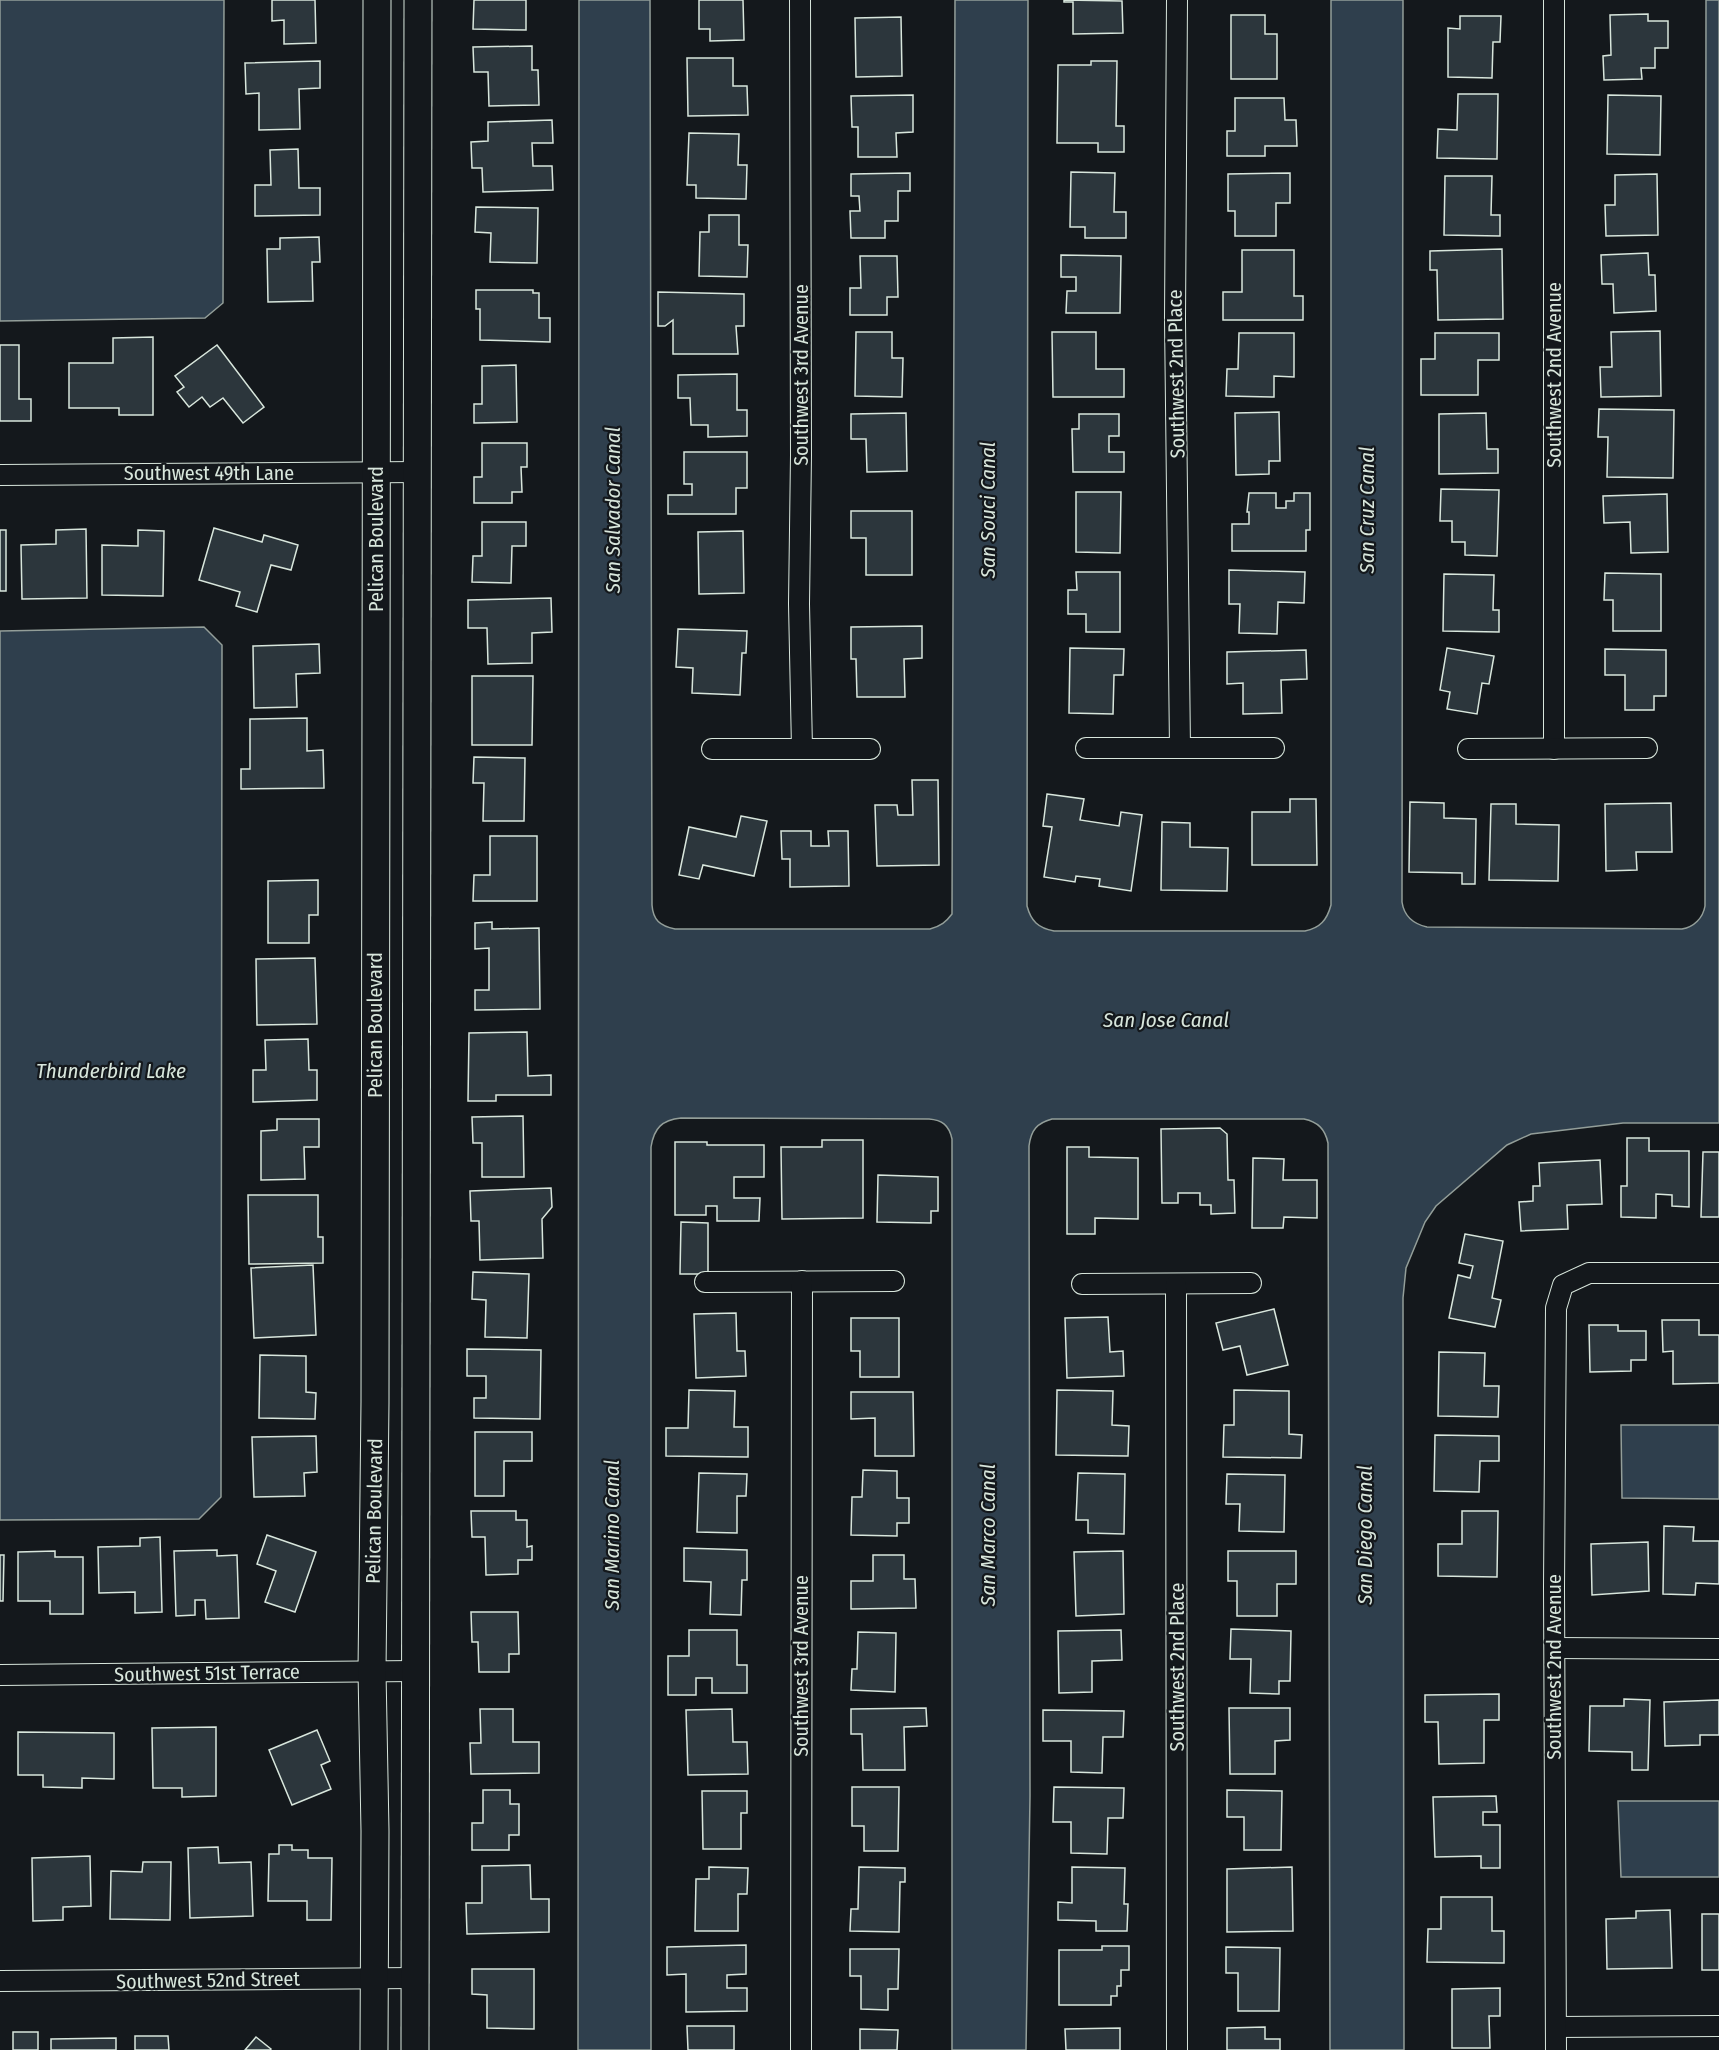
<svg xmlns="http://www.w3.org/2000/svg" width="1719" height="2050" viewBox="0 0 1719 2050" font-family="'Fira Sans Condensed',sans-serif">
<rect width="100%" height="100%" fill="#14181c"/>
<g fill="#2f3f4d" stroke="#939e99" stroke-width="1.5">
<polygon points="0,0 224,0 223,303 205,318 0,321"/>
<path d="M579,0H650L652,905C653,920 660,926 675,929H930C941,926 946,922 952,914L955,0H1028L1027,906C1031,921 1038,928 1054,931H1305C1320,928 1327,920 1331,905V0H1403L1402,902C1404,916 1414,924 1427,927L1682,929C1694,927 1703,918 1705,906L1706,0H1719V1123H1623L1531,1134L1507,1145L1436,1206L1425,1222L1406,1268L1403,1298L1404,2050H1330L1328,1143C1325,1129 1318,1122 1304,1119H1052C1037,1123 1031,1130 1029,1146L1030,1796L1026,2050H952V1139C949,1125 942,1120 929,1119L681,1118C662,1120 654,1128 651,1147V2050H578Z"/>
<polygon points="204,627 222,645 221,1497 199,1519 0,1520 0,631"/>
<polygon points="1621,1425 1719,1425 1719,1499 1622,1498"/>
<polygon points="1618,1801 1719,1801 1719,1877 1621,1877"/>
</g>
<g fill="#2c363c" stroke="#d8e6dc" stroke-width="1.5">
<polygon points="272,0 315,0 316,43 284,44 284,20 272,21"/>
<polygon points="474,0 526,0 526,30 473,29"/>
<polygon points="699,0 743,0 744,40 710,41 710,29 699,29"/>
<polygon points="1064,0 1122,1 1123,33 1073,34 1073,2 1064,2"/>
<polygon points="1648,14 1648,21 1668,21 1668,48 1655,48 1655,68 1641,68 1642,79 1604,80 1603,56 1611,55 1610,15"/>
<polygon points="1231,15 1265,15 1265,34 1277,34 1277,79 1231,79"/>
<polygon points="1460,16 1501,16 1500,42 1493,42 1492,78 1448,77 1448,28 1460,29"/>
<polygon points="901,17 902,76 856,77 855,18"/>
<polygon points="532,46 532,70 538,70 539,105 489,106 488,72 474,72 473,47"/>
<polygon points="687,58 733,58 733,86 747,86 748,115 688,116"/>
<polygon points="320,61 320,88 299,89 300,129 259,130 259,93 246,94 245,63"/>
<polygon points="1091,61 1117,61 1116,126 1124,126 1124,152 1098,152 1098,143 1057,143 1058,65 1091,65"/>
<polygon points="1458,94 1498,94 1497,159 1437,158 1438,129 1457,130"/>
<polygon points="913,95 913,132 896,133 897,157 858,157 858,127 852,127 851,96"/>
<polygon points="1608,95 1661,96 1660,155 1607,154"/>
<polygon points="1235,98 1284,98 1285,120 1296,120 1297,146 1265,146 1265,156 1227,156 1227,131 1235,131"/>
<polygon points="552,120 553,143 532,143 533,166 552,166 553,190 483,192 482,168 472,168 471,142 488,141 488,122"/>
<polygon points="689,133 739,134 738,165 747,165 746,199 696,198 696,185 687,185"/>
<polygon points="298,149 299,188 320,188 320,215 255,216 255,185 271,185 270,150"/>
<polygon points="1071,172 1115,173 1114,212 1126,212 1126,238 1085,238 1085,227 1070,227"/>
<polygon points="910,173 910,191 898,191 898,221 885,221 885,238 851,238 850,211 860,211 859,196 851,196 851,174"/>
<polygon points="1290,173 1290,203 1276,203 1276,236 1235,236 1235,211 1228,211 1228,174"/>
<polygon points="1657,174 1658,235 1606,236 1605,205 1615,205 1615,175"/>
<polygon points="1445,176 1492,176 1491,215 1500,215 1500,236 1444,235"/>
<polygon points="476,207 538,208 537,263 490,262 491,233 475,232"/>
<polygon points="709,215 739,215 739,245 748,245 747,277 699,276 700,232 709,232"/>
<polygon points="319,237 320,262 312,262 313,301 268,302 267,249 280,249 280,238"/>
<polygon points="1502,249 1503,319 1438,320 1437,270 1430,270 1430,251"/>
<polygon points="1242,250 1294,250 1294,296 1303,296 1303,320 1223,320 1223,292 1242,292"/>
<polygon points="1648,253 1649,275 1655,275 1656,311 1614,313 1613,284 1602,284 1601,255"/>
<polygon points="1061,255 1121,256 1120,313 1066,313 1067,291 1076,291 1076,277 1061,277"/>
<polygon points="860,256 897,256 898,297 887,297 887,315 850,315 850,288 861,288"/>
<polygon points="476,290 533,290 533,293 539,293 539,318 550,318 550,342 480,340 480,309 476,309"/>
<polygon points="658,292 744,294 744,326 736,326 738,354 673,354 673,320 665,326 658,326"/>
<polygon points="1660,331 1661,396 1601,397 1600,367 1612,367 1611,332"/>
<polygon points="856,332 892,332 892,358 903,358 902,397 855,396"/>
<polygon points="1052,332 1096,332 1096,369 1124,369 1124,397 1053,397"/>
<polygon points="1239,333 1294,333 1294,377 1274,376 1274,397 1226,396 1227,369 1238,369"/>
<polygon points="1435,333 1499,333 1499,360 1478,360 1478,395 1421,395 1421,359 1435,359"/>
<polygon points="153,337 153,415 119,415 119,408 69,408 69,363 113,363 113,338"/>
<polygon points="0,345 19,345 19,399 31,399 31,421 0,421"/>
<polygon points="217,345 264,407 243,423 223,398 210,407 202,397 189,407 177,392 184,387 175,376"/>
<polygon points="516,365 517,422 474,423 474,404 482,404 482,366"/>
<polygon points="737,374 737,410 747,410 747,436 708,437 708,425 691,425 690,398 678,398 678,375"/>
<polygon points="1599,409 1674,410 1673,478 1607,477 1608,437 1598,437"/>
<polygon points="1279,412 1280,461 1269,461 1269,474 1236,475 1235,413"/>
<polygon points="906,413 907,471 867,472 866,439 851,439 851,414"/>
<polygon points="1486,413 1487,449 1498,449 1498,473 1439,474 1439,414"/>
<polygon points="1079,414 1119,414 1119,436 1109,436 1109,452 1124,452 1124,472 1073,472 1072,429 1079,429"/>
<polygon points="482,443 527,443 527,467 521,467 522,492 512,492 512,503 474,503 474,477 482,477"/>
<polygon points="684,452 747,452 747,488 736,488 736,514 668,514 668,495 692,495 692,484 684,484"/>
<polygon points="1441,489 1499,490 1497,556 1465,555 1465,542 1452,542 1452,521 1440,521"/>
<polygon points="1076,492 1121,492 1120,553 1076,552"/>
<polygon points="1249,493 1276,493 1276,508 1286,508 1286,501 1294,501 1294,493 1310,493 1310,530 1306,530 1306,551 1232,551 1232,524 1249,524 1249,512 1247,512"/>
<polygon points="1667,494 1668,552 1631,553 1630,522 1604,523 1603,496"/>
<polygon points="851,511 912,511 912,575 866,575 866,538 851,538"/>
<polygon points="482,522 526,522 526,546 512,546 511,583 472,582 473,556 482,556"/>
<polygon points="214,528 262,542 264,535 298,545 291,570 271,565 257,612 236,606 240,592 199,580"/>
<polygon points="86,529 87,598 22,599 21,545 56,544 56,530"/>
<rect x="0" y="530" width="6" height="61"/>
<polygon points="138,530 164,531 163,596 102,595 102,545 138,546"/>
<polygon points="743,531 744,593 699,594 698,532"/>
<polygon points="1229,570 1305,572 1304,603 1278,602 1277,634 1239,633 1240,604 1229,604"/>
<polygon points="1076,572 1120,572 1120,632 1086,632 1086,614 1068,614 1068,590 1077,590"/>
<polygon points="1605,573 1661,574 1661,631 1613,631 1613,600 1604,600"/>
<polygon points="1444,574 1494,575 1493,610 1499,610 1499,632 1443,631"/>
<polygon points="551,598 552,632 532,633 532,663 488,664 487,628 468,628 468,600"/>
<polygon points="922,626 922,658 904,659 905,697 857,697 856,659 851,659 851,627"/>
<polygon points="678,629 747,631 746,653 742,653 740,695 692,693 693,668 676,667"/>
<polygon points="319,644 320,673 296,674 297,707 254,708 253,646"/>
<polygon points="1070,648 1124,649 1123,675 1114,675 1113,714 1069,713"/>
<polygon points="1447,648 1494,656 1489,684 1482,683 1477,714 1447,709 1450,692 1440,690"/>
<polygon points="1605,649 1666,650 1666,696 1654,696 1654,710 1625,710 1625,675 1605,675"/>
<polygon points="1306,650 1307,679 1281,680 1282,713 1243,714 1243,683 1227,684 1227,652"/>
<polygon points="472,676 533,676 532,745 472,745"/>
<polygon points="307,718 307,751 323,750 324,788 241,789 241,769 250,769 250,719"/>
<polygon points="474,757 525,758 524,821 483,821 484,783 473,783"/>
<polygon points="912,780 938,780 939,865 877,866 875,805 897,805 898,815 913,815"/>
<polygon points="1047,794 1084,799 1080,820 1119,826 1121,812 1142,815 1131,891 1099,886 1100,879 1076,876 1075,882 1044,877 1052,827 1043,826"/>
<polygon points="1290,799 1316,799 1317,865 1252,865 1252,812 1290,812"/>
<polygon points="1410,802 1444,803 1444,818 1476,819 1475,884 1462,884 1462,873 1409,872"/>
<polygon points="1671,803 1672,852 1636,852 1637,870 1606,871 1605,804"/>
<polygon points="1491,804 1516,804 1516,824 1559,825 1558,881 1489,880"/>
<polygon points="741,816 767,821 754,876 703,865 699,879 679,875 689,827 736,837"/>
<polygon points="1162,822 1190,823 1190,847 1228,848 1227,891 1161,890"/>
<polygon points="781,831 811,831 811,846 829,846 828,831 848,831 849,886 790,887 790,859 782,859"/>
<polygon points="490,836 537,836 537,901 473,901 474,875 490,875"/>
<polygon points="318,880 318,915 309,915 309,943 268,943 268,881"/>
<polygon points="492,922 492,929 539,928 540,1009 475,1010 475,990 489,990 489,948 475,949 475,923"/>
<polygon points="315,958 317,1024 257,1025 256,959"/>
<polygon points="527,1032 528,1076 551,1075 551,1095 496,1095 496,1101 468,1101 469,1033"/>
<polygon points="308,1039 309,1070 317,1070 317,1100 253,1102 253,1070 266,1070 265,1040"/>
<polygon points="523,1116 524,1177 482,1177 482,1143 473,1143 472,1117"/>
<polygon points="277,1119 319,1119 319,1147 304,1147 305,1179 261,1180 261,1131 277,1130"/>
<polygon points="1220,1128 1227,1134 1228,1180 1234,1180 1235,1213 1211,1214 1211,1205 1200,1205 1200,1193 1178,1193 1178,1203 1162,1203 1161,1129"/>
<polygon points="1627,1138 1649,1138 1649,1151 1689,1151 1689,1207 1672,1206 1672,1195 1656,1194 1656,1218 1621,1217 1621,1186 1627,1186"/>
<polygon points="822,1140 863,1140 863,1218 782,1219 781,1147 822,1147"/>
<polygon points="675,1142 707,1142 707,1145 764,1145 764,1177 734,1177 734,1198 760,1198 759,1221 717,1221 717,1206 706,1206 706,1215 675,1215"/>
<polygon points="1067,1147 1089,1147 1089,1157 1138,1158 1138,1219 1095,1218 1095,1234 1067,1234"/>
<polygon points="1703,1152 1719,1152 1719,1217 1701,1217"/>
<polygon points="1253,1158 1284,1159 1283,1180 1317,1180 1317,1218 1284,1217 1283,1228 1252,1228"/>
<polygon points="1600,1160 1602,1204 1567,1205 1568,1229 1521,1231 1519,1202 1533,1201 1533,1186 1540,1186 1539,1163"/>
<polygon points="878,1175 938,1177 938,1211 931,1211 931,1223 877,1222"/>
<polygon points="551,1188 552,1207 542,1219 543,1258 480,1260 479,1221 471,1221 470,1191"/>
<polygon points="248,1195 318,1195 318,1237 323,1237 323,1263 249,1264"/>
<polygon points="681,1222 708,1223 708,1274 680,1274"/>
<polygon points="1465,1234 1503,1241 1492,1298 1501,1300 1495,1327 1449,1318 1458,1275 1470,1278 1473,1266 1459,1263"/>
<polygon points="313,1265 316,1335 254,1338 251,1268"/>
<polygon points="473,1272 529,1274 527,1338 485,1337 486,1300 472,1299"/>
<polygon points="1274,1309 1288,1365 1247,1375 1240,1346 1223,1350 1216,1323"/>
<polygon points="736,1313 737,1351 745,1351 746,1376 696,1378 694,1314"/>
<polygon points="1108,1317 1110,1352 1123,1351 1124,1376 1067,1378 1065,1318"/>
<polygon points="851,1318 899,1318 899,1377 860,1377 860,1351 851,1351"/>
<polygon points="1662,1320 1699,1320 1699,1335 1719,1335 1719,1383 1673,1384 1673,1351 1663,1352"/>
<polygon points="1589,1325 1618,1325 1618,1331 1646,1331 1646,1360 1631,1360 1631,1371 1590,1372"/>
<polygon points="467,1349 541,1350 540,1419 474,1418 474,1398 486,1398 486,1376 467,1376"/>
<polygon points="1439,1352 1485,1353 1484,1386 1499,1386 1498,1417 1438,1416"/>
<polygon points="260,1355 306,1356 306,1392 316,1393 315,1419 259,1418"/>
<polygon points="689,1390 735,1391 734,1427 748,1427 748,1457 666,1456 666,1428 688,1428"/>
<polygon points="1057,1390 1113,1391 1112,1425 1129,1426 1128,1456 1056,1455"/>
<polygon points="1234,1390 1289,1391 1289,1434 1302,1435 1301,1458 1223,1457 1224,1425 1234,1425"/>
<polygon points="851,1392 913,1392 914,1456 875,1456 875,1418 851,1419"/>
<polygon points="475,1432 532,1432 532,1461 504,1461 504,1496 475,1496"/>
<polygon points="1435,1435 1499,1436 1499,1461 1480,1461 1479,1492 1434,1491"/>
<polygon points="316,1436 317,1472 304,1473 305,1496 254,1497 252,1437"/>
<polygon points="863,1470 897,1471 897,1498 909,1498 909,1523 897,1523 897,1536 851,1535 852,1497 862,1497"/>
<polygon points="699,1473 747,1474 746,1496 737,1496 737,1533 697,1532"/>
<polygon points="1078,1473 1125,1474 1124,1534 1088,1533 1088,1520 1076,1520"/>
<polygon points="1227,1474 1285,1475 1284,1532 1239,1531 1240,1504 1226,1504"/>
<polygon points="471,1511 516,1511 516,1520 527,1520 527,1547 532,1546 532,1560 518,1560 518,1574 486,1575 485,1537 472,1537"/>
<polygon points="1462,1511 1498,1511 1497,1577 1438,1576 1438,1544 1462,1544"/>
<polygon points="1664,1526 1694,1527 1693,1541 1719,1541 1719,1584 1696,1583 1695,1595 1663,1594"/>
<polygon points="267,1535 316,1552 295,1612 265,1602 276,1571 257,1564"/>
<polygon points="160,1537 162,1612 135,1613 135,1592 99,1593 98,1547 140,1546 140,1538"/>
<polygon points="1648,1542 1649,1591 1592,1595 1591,1544"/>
<polygon points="684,1548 747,1550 747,1580 742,1580 741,1615 710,1614 711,1582 684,1581"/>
<polygon points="217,1550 217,1556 237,1555 239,1618 206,1619 205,1600 195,1600 195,1615 176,1616 174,1551"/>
<polygon points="55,1551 55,1557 83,1557 83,1614 50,1614 50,1601 18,1601 18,1552"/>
<polygon points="1123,1551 1124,1614 1076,1616 1074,1552"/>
<polygon points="1228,1551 1296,1551 1296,1584 1277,1584 1277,1616 1237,1616 1237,1581 1228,1581"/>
<polygon points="0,1555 4,1555 3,1601 0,1601"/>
<polygon points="873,1555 904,1555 904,1579 915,1579 916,1608 851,1609 851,1581 873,1581"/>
<polygon points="471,1612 518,1612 519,1654 509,1654 509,1672 479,1672 478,1642 472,1642"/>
<polygon points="1231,1629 1291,1631 1290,1681 1279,1681 1279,1694 1250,1693 1251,1659 1230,1659"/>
<polygon points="689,1630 737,1630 737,1665 747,1665 747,1693 712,1693 712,1678 696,1678 696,1695 668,1695 668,1656 689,1656"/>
<polygon points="1121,1630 1122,1660 1092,1661 1092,1692 1059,1693 1058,1631"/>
<polygon points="858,1632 896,1633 895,1692 851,1690 852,1669 857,1669"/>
<polygon points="1499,1694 1499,1720 1484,1720 1484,1763 1439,1764 1438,1722 1425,1722 1425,1695"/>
<polygon points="1624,1699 1650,1700 1648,1770 1632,1770 1632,1752 1589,1751 1590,1706 1624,1706"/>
<polygon points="1719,1700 1719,1735 1700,1735 1700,1745 1665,1746 1664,1702"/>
<polygon points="926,1708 927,1726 904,1727 905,1770 863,1770 862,1734 851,1734 851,1709"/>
<polygon points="1229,1708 1290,1708 1290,1740 1275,1741 1275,1774 1230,1774"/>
<polygon points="480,1709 513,1709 513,1742 539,1742 539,1773 471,1774 470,1743 481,1743"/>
<polygon points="732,1709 733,1742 747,1742 748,1774 688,1775 686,1710"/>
<polygon points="1043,1710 1124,1711 1123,1737 1103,1737 1102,1773 1071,1772 1071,1741 1043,1741"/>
<polygon points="216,1727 216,1796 182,1797 182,1788 153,1788 152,1728"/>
<polygon points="317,1730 330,1761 321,1765 331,1789 292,1805 269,1750"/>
<polygon points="18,1732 114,1733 114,1779 82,1778 82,1788 43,1787 43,1775 18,1775"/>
<polygon points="852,1787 899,1787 898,1851 864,1851 864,1826 852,1826"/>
<polygon points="1054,1787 1124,1788 1123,1818 1108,1818 1107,1854 1071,1853 1071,1822 1053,1822"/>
<polygon points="483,1790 510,1790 510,1804 519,1804 519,1835 509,1835 509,1850 472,1850 472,1823 483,1823"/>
<polygon points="1227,1790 1282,1791 1281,1850 1244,1850 1244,1817 1227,1817"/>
<polygon points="702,1791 747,1791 747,1813 741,1813 741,1849 703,1849"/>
<polygon points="1496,1796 1497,1812 1483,1812 1483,1825 1500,1825 1500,1868 1481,1868 1481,1856 1435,1857 1433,1797"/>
<polygon points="279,1845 292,1845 292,1850 308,1850 308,1858 332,1858 331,1920 307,1920 307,1901 268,1901 269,1854 279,1854"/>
<polygon points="218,1847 219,1863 251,1862 253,1916 190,1918 188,1848"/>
<polygon points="90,1856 91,1906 63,1907 63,1920 33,1921 32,1858"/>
<polygon points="143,1862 171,1862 170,1920 110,1919 111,1871 142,1872"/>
<polygon points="530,1865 531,1899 549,1899 549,1932 467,1934 466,1903 482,1903 482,1866"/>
<polygon points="709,1867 748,1868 747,1894 738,1894 738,1931 695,1931 696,1879 709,1879"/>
<polygon points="859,1867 905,1868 905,1882 900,1882 899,1932 850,1931 851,1909 858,1909"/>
<polygon points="1072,1867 1125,1868 1124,1904 1128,1904 1127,1931 1096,1931 1096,1921 1058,1920 1058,1902 1072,1903"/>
<polygon points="1292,1867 1293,1931 1227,1932 1227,1869"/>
<polygon points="1441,1897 1492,1897 1492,1931 1504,1931 1504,1963 1427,1962 1428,1929 1441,1929"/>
<polygon points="1670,1910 1672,1968 1607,1969 1606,1919 1636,1918 1636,1911"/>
<rect x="1702" y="1914" width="17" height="56"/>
<polygon points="746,1945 746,1974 727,1975 727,1988 747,1988 747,2011 686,2012 686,1974 667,1975 667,1947"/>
<polygon points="1102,1946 1129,1946 1129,1970 1121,1970 1121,1986 1117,1986 1117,1996 1111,1996 1111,2005 1059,2005 1059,1950 1102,1950"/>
<polygon points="1226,1947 1280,1948 1279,2011 1238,2011 1238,1973 1226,1973"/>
<polygon points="850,1949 899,1949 898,1989 888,1989 888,2010 861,2009 861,1976 850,1976"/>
<polygon points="472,1969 534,1969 534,2029 487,2028 487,1995 472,1994"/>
<polygon points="1500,1988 1500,2016 1489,2016 1490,2048 1452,2048 1452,1989"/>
<polygon points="687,2026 734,2026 734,2050 688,2050"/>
<polygon points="1265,2027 1265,2039 1280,2039 1280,2050 1227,2050 1227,2028"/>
<polygon points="1120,2028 1120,2050 1066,2050 1065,2029"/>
<polygon points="860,2029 898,2030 897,2050 860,2050"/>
<rect x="13" y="2032" width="25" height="18"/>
<polygon points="135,2036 168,2036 169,2050 135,2050"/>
<polygon points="256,2037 271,2049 270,2050 245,2050"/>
<polygon points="116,2038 116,2050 51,2050 51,2039"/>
</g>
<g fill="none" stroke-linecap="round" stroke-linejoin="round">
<g stroke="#d8e6dc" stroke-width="22">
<g id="street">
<polyline points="800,0 801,455 799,604 802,749"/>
<polyline points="1177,0 1175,320 1180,748"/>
<polyline points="1554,0 1554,749"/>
<polyline points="0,475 418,472"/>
<polyline points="1086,748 1274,748"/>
<polyline points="712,749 870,749"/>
<polyline points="1468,749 1647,748"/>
<polyline points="705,1282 894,1281"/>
<polyline points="1082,1284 1251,1283"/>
<polyline points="1176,1285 1177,2050"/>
<polyline points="1555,1648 1719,1649"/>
<polyline points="0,1675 415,1671"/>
<polyline points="0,1981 415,1978"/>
<polyline points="1556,2027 1719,2026"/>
<polyline points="801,2050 802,1281"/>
<polyline points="1556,2050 1554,1587 1556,1308 1563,1285 1589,1273 1719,1273"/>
</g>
</g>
<g stroke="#d8e6dc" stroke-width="29">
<g id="secondary">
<polyline points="374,2050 375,1831 372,1671 375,1402 377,0"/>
<polyline points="415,2050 418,0"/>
</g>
</g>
<use href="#street" stroke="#14181c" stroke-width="20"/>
<use href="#secondary" stroke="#14181c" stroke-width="27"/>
</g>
<g text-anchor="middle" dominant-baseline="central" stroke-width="4.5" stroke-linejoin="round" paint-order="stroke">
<g font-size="20" fill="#d8e6dc" stroke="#14181c">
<text transform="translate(1176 374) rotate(-91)">Southwest 2nd Place</text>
<text transform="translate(801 375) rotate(-90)">Southwest 3rd Avenue</text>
<text transform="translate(1554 375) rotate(-90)">Southwest 2nd Avenue</text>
<text x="209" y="473">Southwest 49th Lane</text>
<text transform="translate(376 539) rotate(-90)">Pelican Boulevard</text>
<text transform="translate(375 1025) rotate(-90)">Pelican Boulevard</text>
<text transform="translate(374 1511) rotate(-89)">Pelican Boulevard</text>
<text transform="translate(801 1666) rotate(-90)">Southwest 3rd Avenue</text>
<text transform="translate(1177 1667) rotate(-90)">Southwest 2nd Place</text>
<text transform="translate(1554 1667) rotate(-90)">Southwest 2nd Avenue</text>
<text transform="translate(207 1673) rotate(-1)">Southwest 51st Terrace</text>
<text transform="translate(208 1980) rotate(-1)">Southwest 52nd Street</text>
</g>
<g font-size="21" font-style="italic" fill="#d8e6dc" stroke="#14181c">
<text transform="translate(613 510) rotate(-90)">San Salvador Canal</text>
<text transform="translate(988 510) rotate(-90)">San Souci Canal</text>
<text transform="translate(1367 510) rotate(-90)">San Cruz Canal</text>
<text x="1166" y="1020">San Jose Canal</text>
<text x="111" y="1071">Thunderbird Lake</text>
<text transform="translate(612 1535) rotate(-90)">San Marino Canal</text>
<text transform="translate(988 1535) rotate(-90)">San Marco Canal</text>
<text transform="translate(1365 1535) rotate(-90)">San Diego Canal</text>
</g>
</g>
</svg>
